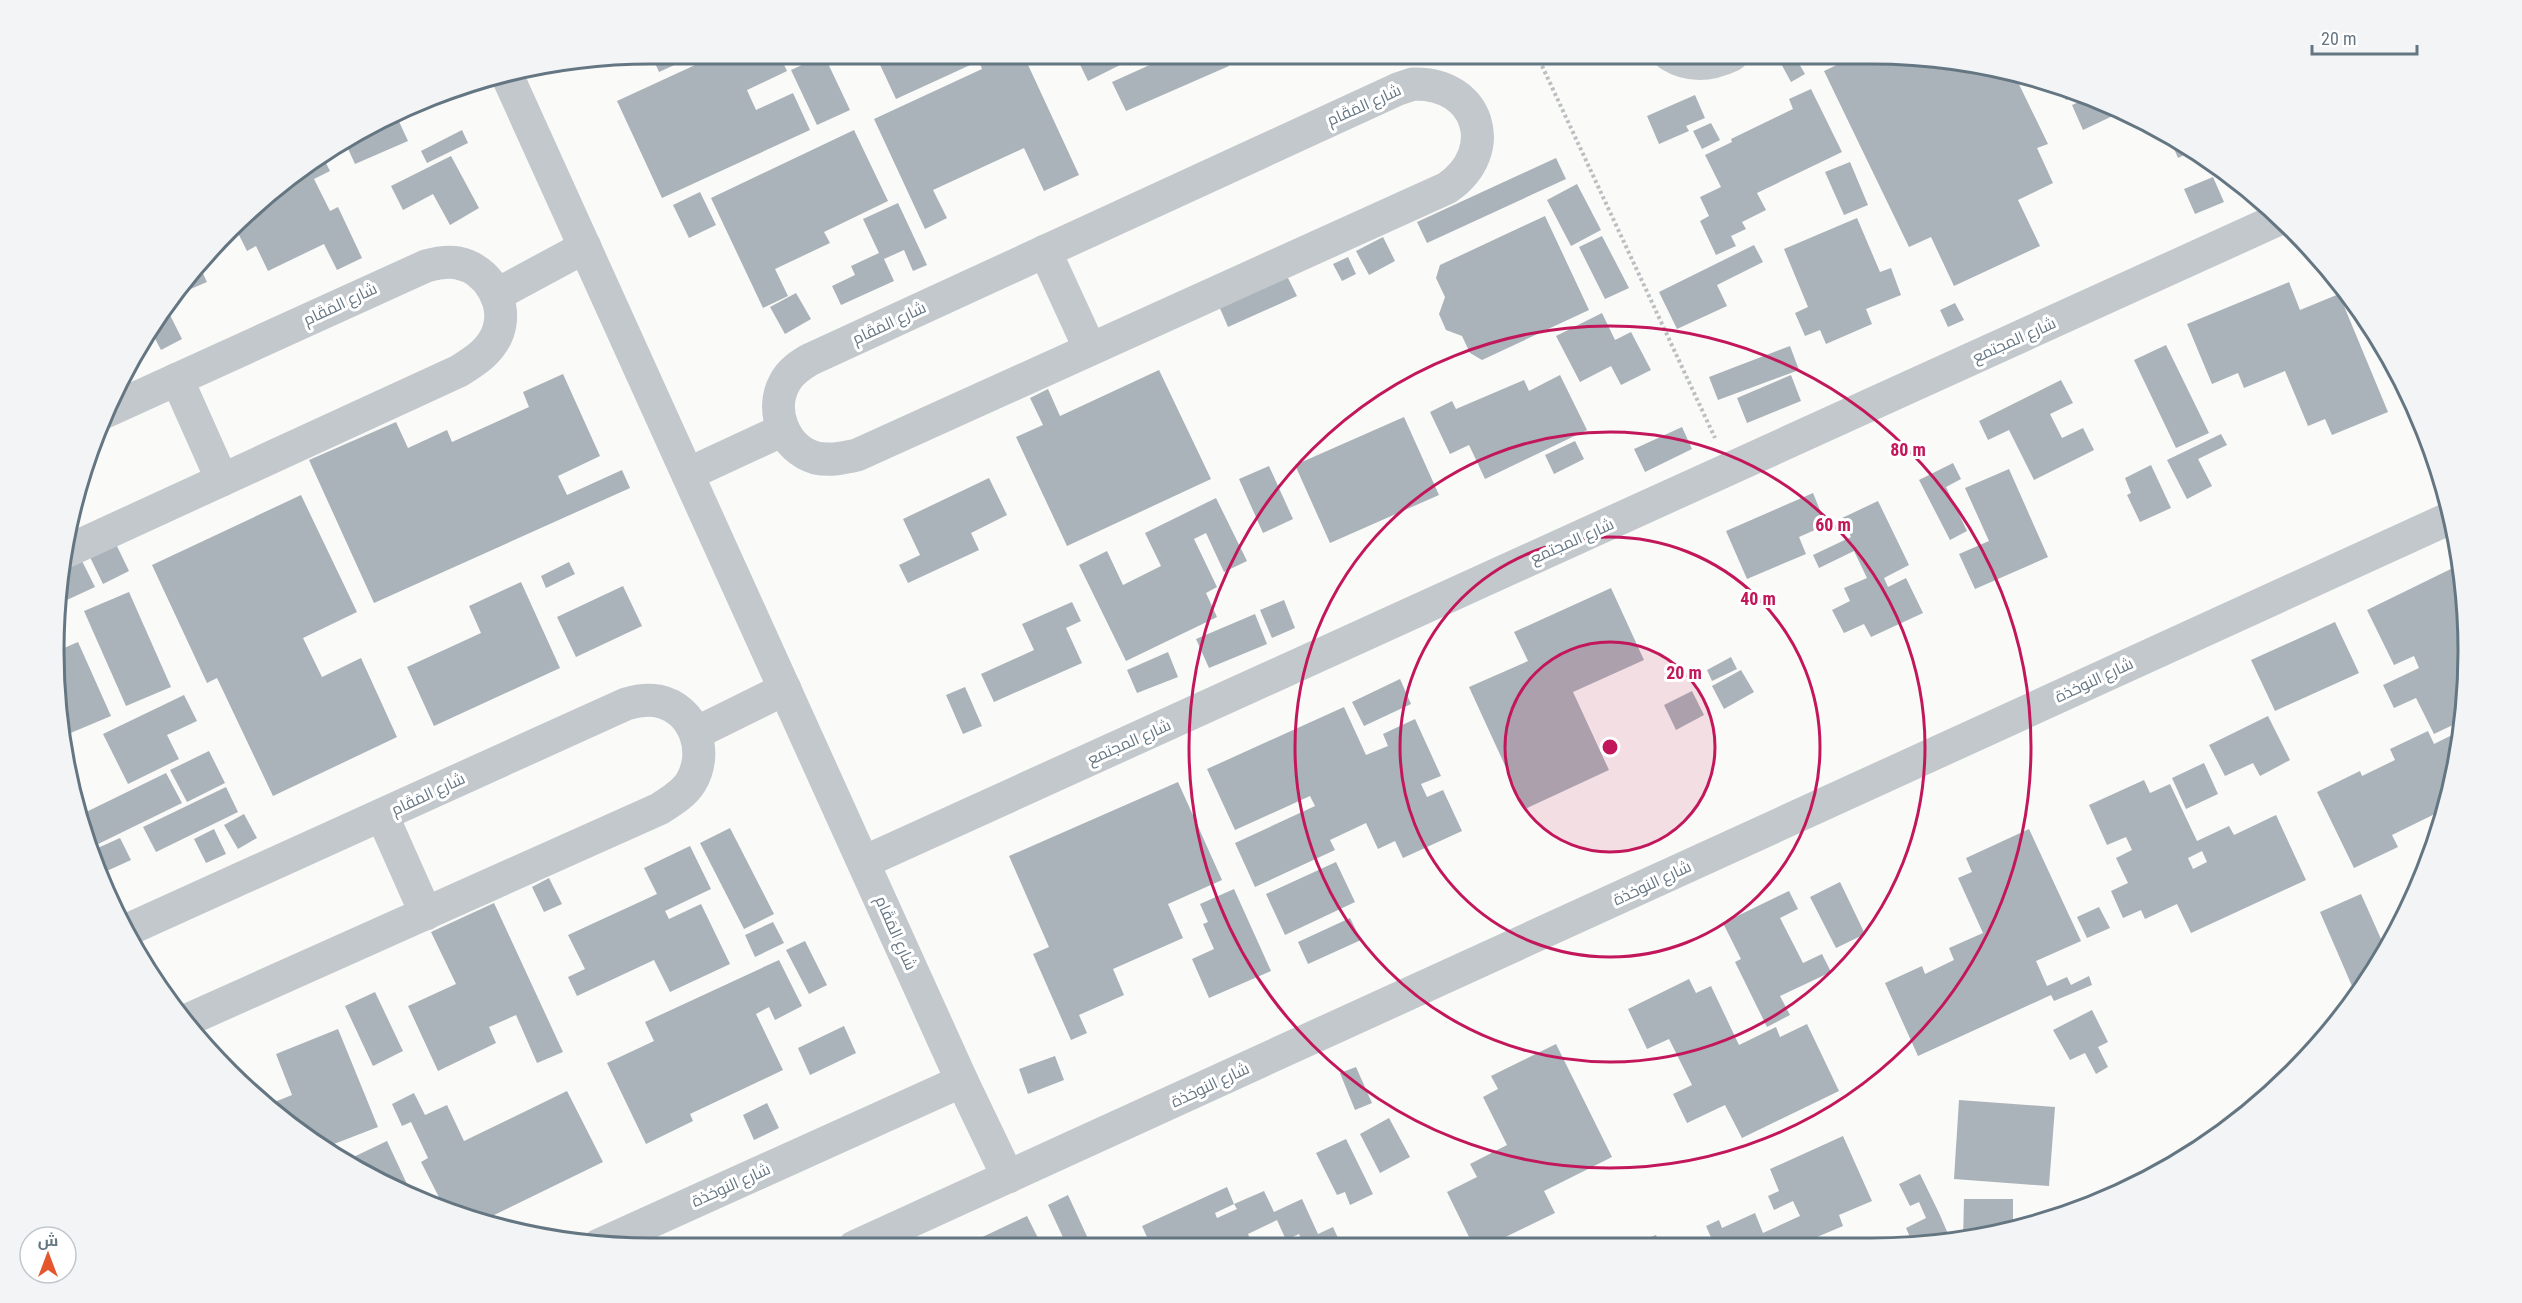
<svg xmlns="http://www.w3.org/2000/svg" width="2522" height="1303" viewBox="0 0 2522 1303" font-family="'Roboto Condensed',Cairo,sans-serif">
<rect width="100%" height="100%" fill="#fafaf8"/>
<g fill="#aab3b9" fill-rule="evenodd">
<polygon points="651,54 699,54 659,72"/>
<polygon points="719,54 779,54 787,71 747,90 756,110 793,93 810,130 662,198 617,101"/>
<polygon points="875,54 1023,54 1079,175 1044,191 1024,148 933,190 947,218 925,229 874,119 982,69 979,61 896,99"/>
<polygon points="1075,54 1115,54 1120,65 1088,81"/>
<polygon points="824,55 850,110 817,125 791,70"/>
<polygon points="1161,55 1224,55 1229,66 1126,111 1112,82 1163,59"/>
<polygon points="1784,55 1794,55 1805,74 1791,82 1778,58"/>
<polygon points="1858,55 1909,55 2013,72 2048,144 2037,148 2053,183 2018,200 2040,246 1954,286 1931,237 1909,247 1824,71"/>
<polygon points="2059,87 2064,89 2078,94 2066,100"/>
<polygon points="1811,89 1842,152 1757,193 1766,210 1742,222 1746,229 1731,236 1736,246 1716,255 1700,221 1709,216 1700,197 1721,187 1705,155 1732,142 1731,139 1793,109 1789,99"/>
<polygon points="1695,95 1705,118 1686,126 1689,131 1659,144 1647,116"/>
<polygon points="2088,98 2108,105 2123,111 2083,130 2072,105"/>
<polygon points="396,115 408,141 355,164 344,140"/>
<polygon points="1711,123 1720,140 1702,149 1693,131"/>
<polygon points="462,130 468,143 427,163 421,151"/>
<polygon points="854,130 888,201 824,232 830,243 775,269 788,296 763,308 711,198"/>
<polygon points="2169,137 2185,147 2192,151 2178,158"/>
<polygon points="2195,153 2202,157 2211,163 2201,167"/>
<polygon points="322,155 330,171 314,179 330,211 338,207 362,258 337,270 324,244 268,271 256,246 247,251 235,227 287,178"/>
<polygon points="451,156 479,208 450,225 433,194 403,210 391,186"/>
<polygon points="1556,158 1566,179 1427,243 1417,222"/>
<polygon points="1850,162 1868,205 1844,215 1825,172"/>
<polygon points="2213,177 2224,202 2195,214 2184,189"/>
<polygon points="1577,184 1601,230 1571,246 1547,200"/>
<polygon points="700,192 716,225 689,238 673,205"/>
<polygon points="898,203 927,265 913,271 904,250 884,259 894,281 841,305 832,286 855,275 851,266 879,253 863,219"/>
<polygon points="1545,216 1589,310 1482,360 1470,353 1462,336 1446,330 1439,314 1445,297 1436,278 1440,265"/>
<polygon points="1857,218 1880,272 1891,268 1901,295 1866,309 1872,324 1826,344 1820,330 1805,336 1795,313 1808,307 1784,249"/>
<polygon points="1602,236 1629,288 1605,299 1579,247"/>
<polygon points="1383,237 1395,261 1369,275 1356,251"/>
<polygon points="1754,245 1763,262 1717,285 1727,306 1677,329 1659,292"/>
<polygon points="1348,257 1356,274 1342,281 1333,264"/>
<polygon points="198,263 207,282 172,297 190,274"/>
<polygon points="1287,276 1297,296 1228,327 1219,306"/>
<polygon points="2289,282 2300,310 2339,294 2388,412 2332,435 2325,419 2308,426 2285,371 2244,388 2238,373 2212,384 2187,324"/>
<polygon points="796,293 811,319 785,334 770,307"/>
<polygon points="1955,303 1964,320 1948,327 1940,310"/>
<polygon points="168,311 182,339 161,350 150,329 157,317"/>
<polygon points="1602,313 1615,340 1631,332 1651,370 1621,385 1611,366 1580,382 1556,336"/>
<polygon points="2373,332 2381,344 2383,346 2377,349 2370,334"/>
<polygon points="2166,345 2209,433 2176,448 2134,360"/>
<polygon points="1790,346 1799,370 1718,400 1709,377"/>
<polygon points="1159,370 1211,479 1067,546 1016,437 1043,425 1030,398 1048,389 1060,416"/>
<polygon points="563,374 600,456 558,476 567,495 622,470 630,488 374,603 309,460 396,422 408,448 447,430 452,442 529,407 523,392"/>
<polygon points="1560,375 1587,430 1485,479 1469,445 1450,454 1430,412 1452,401 1456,409 1524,380 1529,391"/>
<polygon points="1791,375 1801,401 1747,423 1737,398"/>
<polygon points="2061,380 2073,403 2050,414 2062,438 2083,428 2094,450 2034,480 2009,430 1988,440 1979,421"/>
<polygon points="1404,417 1439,495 1330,543 1295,465"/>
<polygon points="1682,427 1692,449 1645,472 1634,449"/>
<polygon points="2221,434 2227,445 2198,459 2212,486 2187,499 2167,460"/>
<polygon points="1575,441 1584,459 1554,474 1545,455"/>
<polygon points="1953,463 1961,479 1946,487 1967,531 1950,540 1919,480"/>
<polygon points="2151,465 2171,508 2140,522 2127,495 2131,493 2125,478"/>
<polygon points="1269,466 1293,519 1263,533 1239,479"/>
<polygon points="2009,469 2048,557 1975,589 1959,554 1989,541 1965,488"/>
<polygon points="989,478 1007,515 971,533 979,550 908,583 899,565 920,555 903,519"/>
<polygon points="1813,493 1826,525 1799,537 1806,554 1747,579 1726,531"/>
<polygon points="301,495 357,612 303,638 322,677 361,658 397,737 273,796 217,678 207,683 152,565"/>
<polygon points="1216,498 1247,561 1224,572 1206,533 1194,539 1217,587 1206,593 1217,617 1126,661 1079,565 1107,551 1123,585 1161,566 1145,533"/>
<polygon points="1878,501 1909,565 1884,578 1888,587 1906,578 1923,613 1871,637 1864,624 1844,633 1832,610 1850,601 1844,588 1867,578 1854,551 1819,568 1813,555 1851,537 1842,518"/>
<polygon points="114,540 129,571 103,584 88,553"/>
<polygon points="81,559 95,587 56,605 61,569"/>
<polygon points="569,562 575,574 546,588 541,576"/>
<polygon points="2461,564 2467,690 2461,725 2459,722 2434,734 2416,698 2394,708 2383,685 2419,668 2414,656 2394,665 2367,610"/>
<polygon points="521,582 560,668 434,726 407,667 481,633 469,606"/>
<polygon points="623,586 642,626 576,657 557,617"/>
<polygon points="1611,588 1644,660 1573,692 1609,770 1525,809 1469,687 1528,661 1514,632"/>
<polygon points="129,592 171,687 126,706 84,611"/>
<polygon points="1284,600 1295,628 1272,638 1260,610"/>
<polygon points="1072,602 1081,621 1066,628 1082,663 994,702 981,674 1034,650 1022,624"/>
<polygon points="1255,614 1267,644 1209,668 1196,639"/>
<polygon points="2335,622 2359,673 2275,711 2251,660"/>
<polygon points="78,642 111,716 61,737 57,651"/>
<polygon points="1168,652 1178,677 1137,693 1127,670"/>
<polygon points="1731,657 1737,669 1712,681 1707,670"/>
<polygon points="1741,670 1754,692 1724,709 1712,686"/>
<polygon points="1400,679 1411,704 1364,726 1352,702"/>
<polygon points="965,687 982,726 963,734 946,695"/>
<polygon points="1692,691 1704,715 1676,730 1664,705"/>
<polygon points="184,695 197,721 167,735 179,759 128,784 103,734"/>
<polygon points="1344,707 1366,755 1388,746 1383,734 1415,719 1441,776 1421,784 1427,797 1443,790 1462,831 1403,858 1395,841 1378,849 1366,823 1330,840 1335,850 1255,887 1235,843 1315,806 1310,796 1235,830 1207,769"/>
<polygon points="2268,716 2290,760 2260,776 2253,763 2225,776 2209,745"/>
<polygon points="2428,731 2434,744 2460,731 2447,808 2392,835 2398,847 2354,868 2317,792 2360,771 2362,776 2395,760 2390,749"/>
<polygon points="209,751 225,783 187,802 170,770"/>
<polygon points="2204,763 2218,794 2186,809 2172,778"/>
<polygon points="166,773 182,803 90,848 78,816"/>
<path d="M2144,780L2150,793L2170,784L2197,841L2229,826L2234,835L2276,815L2306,880L2191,933L2177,904L2145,919L2141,910L2123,918L2111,891L2128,883L2116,858L2132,850L2126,837L2107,845L2089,805ZM2202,851L2207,862L2193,869L2188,858Z"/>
<polygon points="1178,782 1222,880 1168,904 1183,938 1113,969 1124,995 1079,1015 1087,1033 1071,1040 1033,954 1049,947 1009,856"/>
<polygon points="226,787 238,812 156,852 143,827"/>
<polygon points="244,814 257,838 238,849 224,825"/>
<polygon points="730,828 774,914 744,929 700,843"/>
<polygon points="214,829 226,854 206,863 194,839"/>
<polygon points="2029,829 2081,941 2036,961 2047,986 2067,977 2071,985 2089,976 2092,985 2054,1001 2051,995 1918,1056 1885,983 1922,966 1925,974 1954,960 1949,948 1983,933 1958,878 1972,872 1966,858"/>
<polygon points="120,838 131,860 100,874 91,851"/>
<polygon points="690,846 711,889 665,911 669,919 701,904 730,964 670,992 654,960 577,996 568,977 585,969 568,935 657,894 644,868"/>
<polygon points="1336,862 1355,902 1285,935 1266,894"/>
<polygon points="549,878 562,904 544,912 532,887"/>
<polygon points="1840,882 1865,934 1836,948 1810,897"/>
<polygon points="2419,884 2413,899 2408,889"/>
<polygon points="1234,889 1271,971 1209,998 1192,959 1214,949 1203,924 1208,922 1200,904"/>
<polygon points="1789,891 1798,909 1780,918 1803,963 1822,954 1831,972 1780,996 1790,1015 1767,1027 1735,962 1741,959 1723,923"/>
<polygon points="2361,894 2385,948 2355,993 2320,912"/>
<polygon points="494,903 563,1052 537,1063 516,1015 489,1027 496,1043 438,1071 408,1006 456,984 431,932"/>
<polygon points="2099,907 2110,928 2087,938 2077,917"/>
<polygon points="1350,918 1361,940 1308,964 1298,942"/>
<polygon points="773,922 784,943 755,957 745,935"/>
<polygon points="805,941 827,985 809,994 786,950"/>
<polygon points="779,960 802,1006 775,1020 769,1007 756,1014 783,1070 690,1114 693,1121 646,1144 607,1063 654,1041 645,1022"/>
<polygon points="1689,979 1696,993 1711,986 1739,1045 1776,1027 1780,1037 1807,1024 1839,1091 1742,1138 1725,1105 1687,1123 1673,1094 1692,1085 1669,1039 1647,1049 1628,1009"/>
<polygon points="375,992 403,1051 373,1066 345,1006"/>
<polygon points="2092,1010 2108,1042 2098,1047 2108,1067 2096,1074 2085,1053 2070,1060 2053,1030"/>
<polygon points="844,1026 856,1053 810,1075 798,1048"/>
<polygon points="338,1029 378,1127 321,1149 267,1105 292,1095 276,1054"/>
<polygon points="1556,1044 1612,1157 1544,1191 1555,1213 1489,1245 1473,1245 1447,1192 1477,1177 1470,1164 1507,1145 1483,1097 1498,1089 1491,1076"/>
<polygon points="1055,1056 1064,1080 1028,1094 1019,1069"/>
<polygon points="1356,1067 1372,1103 1355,1110 1340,1073"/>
<polygon points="567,1091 603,1162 480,1222 445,1209 421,1162 428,1158 411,1122 402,1126 392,1104 414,1093 425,1115 447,1105 464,1141"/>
<polygon points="1959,1100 2055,1107 2049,1186 1954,1179"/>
<polygon points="767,1103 779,1128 754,1140 743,1115"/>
<polygon points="1389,1118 1410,1157 1380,1173 1360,1134"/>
<polygon points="1843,1136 1872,1201 1839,1215 1843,1226 1810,1240 1812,1244 1798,1244 1795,1237 1778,1244 1776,1239 1768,1243 1768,1244 1726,1244 1723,1238 1713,1242 1706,1226 1719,1220 1722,1228 1755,1213 1763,1233 1800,1216 1793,1201 1774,1210 1768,1196 1779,1191 1770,1169"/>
<polygon points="1346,1139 1373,1194 1350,1205 1345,1192 1337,1195 1316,1153"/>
<polygon points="387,1141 413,1197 388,1188 343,1162"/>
<polygon points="1920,1174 1939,1213 1952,1243 1913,1244 1906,1228 1926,1218 1919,1202 1910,1206 1899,1184"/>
<polygon points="1227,1187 1234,1204 1215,1213 1217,1218 1237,1209 1234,1204 1264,1191 1274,1212 1302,1199 1318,1234 1333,1227 1338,1238 1321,1246 1305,1246 1299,1234 1286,1240 1277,1220 1248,1234 1253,1246 1151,1246 1142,1226"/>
<polygon points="1068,1195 1090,1243 1082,1246 1067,1246 1048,1205"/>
<polygon points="1964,1199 2013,1199 2013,1227 1963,1240"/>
<polygon points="1027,1216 1042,1246 961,1247 993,1232"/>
<polygon points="1656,1235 1660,1245 1640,1245 1639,1242"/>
</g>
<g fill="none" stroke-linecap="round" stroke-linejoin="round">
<polyline stroke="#bbbfc2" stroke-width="4" stroke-dasharray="3 3" stroke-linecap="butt" points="1537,55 1715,438"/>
<g stroke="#c3c8cc" stroke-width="33">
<path d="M1670,55C1691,68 1711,65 1732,55"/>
<polyline points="506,73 962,1081 1008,1177"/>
<path d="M1413,84C1479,82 1501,151 1447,188L857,455C844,458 830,461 816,458C784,449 769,410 785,382C790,372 799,366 809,360L1398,89Z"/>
<polyline points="1045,251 1090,349"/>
<polyline points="496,295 585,247"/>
<polyline points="177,379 222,480"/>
<polyline points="688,474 783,430"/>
<path d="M63,553L459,371C475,361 491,351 498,332C508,303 488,269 458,263C447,261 437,263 426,266L105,412"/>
<polyline points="696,733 785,689"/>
<polyline points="382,815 426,914"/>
<polyline points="864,862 2279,219"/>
<path d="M125,931L626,704C636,701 647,699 658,701C695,709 709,752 691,782C684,794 670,802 659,809L185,1021"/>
<polyline points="599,1245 962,1081"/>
<polyline points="854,1247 2450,518"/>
</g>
</g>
<circle cx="1610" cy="747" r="105" fill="#c2185b" fill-opacity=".12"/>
<g fill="none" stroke="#c2185b" stroke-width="3">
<circle cx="1610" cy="747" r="105"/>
<circle cx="1610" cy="747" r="210"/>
<circle cx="1610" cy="747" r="315"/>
<circle cx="1610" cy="747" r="421"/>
</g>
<g text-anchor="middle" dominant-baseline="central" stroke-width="6" stroke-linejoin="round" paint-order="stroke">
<g font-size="16" fill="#657683" stroke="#fff">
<text transform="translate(1364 105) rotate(-24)">شارع المَقَام</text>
<text transform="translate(340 304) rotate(-25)">شارع المَقَام</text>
<text transform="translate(889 323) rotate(-25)">شارع المَقَام</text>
<text transform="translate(2014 340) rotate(-24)">شارع المجتمع</text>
<text transform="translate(1572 541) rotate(-24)">شارع المجتمع</text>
<text transform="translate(2094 680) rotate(-25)">شارع النوخذة</text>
<text transform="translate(1129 742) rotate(-24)">شارع المجتمع</text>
<text transform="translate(428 794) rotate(-25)">شارع المَقَام</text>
<text transform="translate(1652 883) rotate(-25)">شارع النوخذة</text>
<text transform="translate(896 933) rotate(66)">شارع المَقَام</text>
<text transform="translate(1210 1085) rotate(-25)">شارع النوخذة</text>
<text transform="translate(731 1185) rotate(-24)">شارع النوخذة</text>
</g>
</g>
<path d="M0 0H2522V1303H0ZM651 64H1871A587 587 0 0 1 2458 651V651A587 587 0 0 1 1871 1238H651A587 587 0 0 1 64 651V651A587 587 0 0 1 651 64Z" fill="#f3f4f5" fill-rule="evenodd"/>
<path fill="none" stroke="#657683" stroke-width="3" d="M651 64H1871A587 587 0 0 1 2458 651V651A587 587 0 0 1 1871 1238H651A587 587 0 0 1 64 651V651A587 587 0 0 1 651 64Z"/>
<circle cx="1610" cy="747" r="9" fill="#c2185b" stroke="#fff" stroke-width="3"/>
<g font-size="18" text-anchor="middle" font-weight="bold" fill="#c2185b" stroke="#fff" stroke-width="6" stroke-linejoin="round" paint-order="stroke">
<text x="1908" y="456">80 m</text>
<text x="1833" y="531">60 m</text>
<text x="1758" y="605">40 m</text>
<text x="1684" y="679">20 m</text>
</g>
<g transform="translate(48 1255)"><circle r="28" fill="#ffffff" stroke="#c1c8cd" stroke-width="1.5"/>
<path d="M0-4.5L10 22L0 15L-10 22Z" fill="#e4572e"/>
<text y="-9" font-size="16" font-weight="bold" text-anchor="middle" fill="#657683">ش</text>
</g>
<path d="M2312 45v9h105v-9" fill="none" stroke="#657683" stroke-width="3"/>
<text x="2321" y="45" font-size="18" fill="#657683" stroke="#ffffff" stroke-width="4.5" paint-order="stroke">20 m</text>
</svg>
